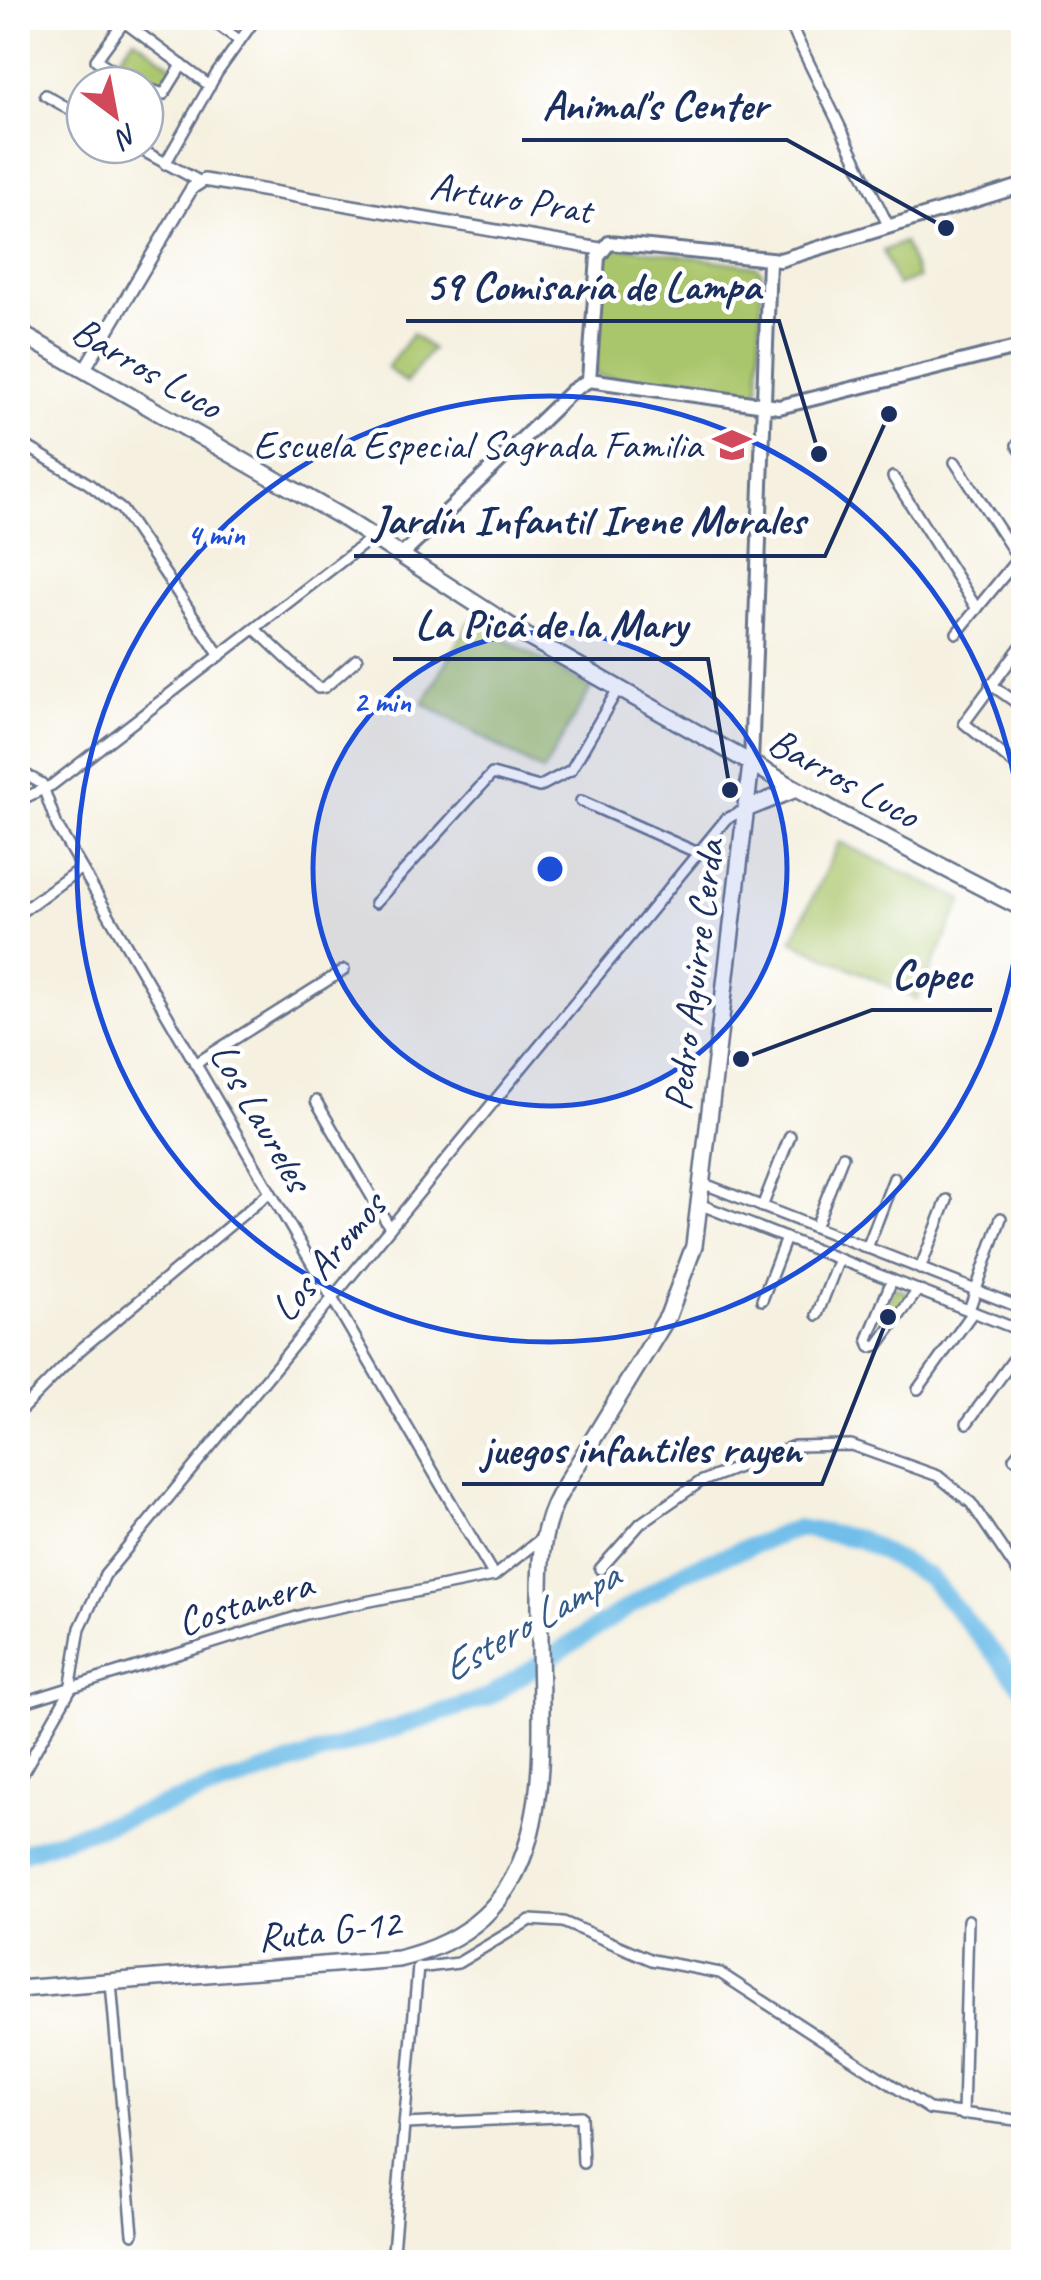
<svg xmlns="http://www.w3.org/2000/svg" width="1041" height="2280" viewBox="0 0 1041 2280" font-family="Caveat,sans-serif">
<rect width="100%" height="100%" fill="#fff"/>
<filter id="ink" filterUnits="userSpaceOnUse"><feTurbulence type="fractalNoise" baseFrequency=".01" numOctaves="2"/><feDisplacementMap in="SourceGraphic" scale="20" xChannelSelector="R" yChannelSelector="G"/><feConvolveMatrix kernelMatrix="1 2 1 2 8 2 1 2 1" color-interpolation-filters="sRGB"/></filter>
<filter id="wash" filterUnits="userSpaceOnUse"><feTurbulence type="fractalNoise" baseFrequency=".0048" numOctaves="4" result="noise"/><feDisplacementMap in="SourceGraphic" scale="40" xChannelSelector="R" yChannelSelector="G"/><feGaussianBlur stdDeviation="2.25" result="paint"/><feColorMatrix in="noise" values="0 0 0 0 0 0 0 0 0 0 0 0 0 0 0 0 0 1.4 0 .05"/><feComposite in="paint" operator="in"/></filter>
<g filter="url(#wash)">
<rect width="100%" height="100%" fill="#f5f0df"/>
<g fill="#aac66c" stroke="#627a65" stroke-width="2.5">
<polygon points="134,38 174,67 161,88 115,63"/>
<polygon points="904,242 918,278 897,286 883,251"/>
<polygon points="615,246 756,266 762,273 759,389 755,393 599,376 593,371 603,257"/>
<polygon points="412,334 432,349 406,383 387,368"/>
<polygon points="471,620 591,688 543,772 423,703"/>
<polygon points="839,842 963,900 917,999 792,941"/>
<polygon points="894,1287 911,1294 877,1340 871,1340"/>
</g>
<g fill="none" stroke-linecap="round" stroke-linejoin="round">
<polyline stroke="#6fbee9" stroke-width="18" points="18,1854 488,1697 685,1571 798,1528 859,1539 929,1577 1024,1689"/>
</g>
</g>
<g filter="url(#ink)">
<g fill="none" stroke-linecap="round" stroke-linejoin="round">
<g stroke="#67738b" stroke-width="14">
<g id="minor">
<polyline points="209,18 239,40"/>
<polyline points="787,18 888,225"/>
<polyline points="139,85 96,60 124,22 210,86"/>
<polyline points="145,88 164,94 182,65"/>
<polyline points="45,95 85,118"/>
<polyline points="132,145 199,181"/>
<polyline points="165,164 217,73 256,18"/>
<polyline points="18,441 89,484 122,510 220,656"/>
<polyline points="1017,445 1024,455"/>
<polyline points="955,462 1018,558"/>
<polyline points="893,477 977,609"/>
<polyline points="255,629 318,688 325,687 357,659"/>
<polyline points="957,633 1024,551"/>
<polyline points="1024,642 964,723 1024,772"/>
<polyline points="990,684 1024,708"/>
<polyline points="18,770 42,784 57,826 494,1576"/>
<polyline points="18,801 52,785 373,537"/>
<polyline points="581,801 698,853"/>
<polyline points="375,903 492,774 539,787 571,770 618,689"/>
<polyline points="18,914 81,868"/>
<polyline points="195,1064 344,970"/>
<polyline points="316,1101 390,1228"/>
<polyline points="702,1183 1024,1309"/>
<polyline points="699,1204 1024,1332"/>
<polyline points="762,1207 790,1136"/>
<polyline points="815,1227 843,1156"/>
<polyline points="867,1248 894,1178"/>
<polyline points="920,1269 947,1200"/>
<polyline points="762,1300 786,1238"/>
<polyline points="969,1310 1001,1218"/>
<polyline points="817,1315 839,1259"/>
<polyline points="871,1347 878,1345 918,1290"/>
<polyline points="871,1347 868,1339 892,1280"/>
<polyline points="918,1389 973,1312"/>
<polyline points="18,1413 80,1350 270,1192"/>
<polyline points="967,1423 1024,1345"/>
<polyline points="1014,1458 1024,1446"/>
<polyline points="600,1569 641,1523 700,1482 794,1446 851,1445 938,1476 971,1503 1024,1581"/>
<polyline points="18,1704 306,1614 494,1576 543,1537"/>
<polyline points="18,1781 70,1690 80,1628 105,1575 726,819 746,809"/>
<polyline points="418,1968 458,1963 530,1920 563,1922 652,1960 720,1973 929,2109 1024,2121"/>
<polyline points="111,1983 133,2234"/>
<polyline points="963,2115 968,1920"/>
<polyline points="405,2124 581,2116 583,2163"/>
<polyline points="392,2262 418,1967"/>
</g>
</g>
<g stroke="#67738b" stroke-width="16">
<polyline id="tertiary" points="84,370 192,188 204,180 600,249"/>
</g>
<g stroke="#67738b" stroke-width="18">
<g id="secondary">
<polyline points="589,380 598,257 609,243 780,260 1024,185"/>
<polyline points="589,380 779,407 1024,346"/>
<polyline points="401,556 572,391 589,380"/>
<polyline points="751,764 769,261"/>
</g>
</g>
<g stroke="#67738b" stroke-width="20">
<g id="primary">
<polyline points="18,332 343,518 526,636 844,816 1024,909"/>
<polyline points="746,809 796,789"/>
<path d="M18,1989L398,1959C570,1918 538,1752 540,1615C540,1572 538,1534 559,1495L668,1316L694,1246L751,764"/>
</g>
</g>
<use href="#minor" stroke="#fff" stroke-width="9"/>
<use href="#tertiary" stroke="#fff" stroke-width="11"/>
<use href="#secondary" stroke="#fff" stroke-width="12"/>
<use href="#primary" stroke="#fff" stroke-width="15"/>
</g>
</g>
<circle cx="550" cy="869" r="237" fill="#1d4ed8" fill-opacity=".12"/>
<g fill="none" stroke="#1d4ed8" stroke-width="5">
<circle cx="550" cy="869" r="237"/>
<circle cx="550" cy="869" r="473"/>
</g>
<defs>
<g id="school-bare" transform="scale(3)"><path d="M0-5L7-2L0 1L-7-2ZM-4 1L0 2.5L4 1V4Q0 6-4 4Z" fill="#d1495b" stroke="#fff" stroke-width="2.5" paint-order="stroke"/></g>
</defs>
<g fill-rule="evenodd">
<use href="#school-bare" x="732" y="445"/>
</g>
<g text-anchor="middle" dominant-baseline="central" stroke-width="9" stroke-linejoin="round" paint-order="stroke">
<g font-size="40" fill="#1b2f5e" stroke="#fff">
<text transform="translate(511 198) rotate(9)">Arturo Prat</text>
<text transform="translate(147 368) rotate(30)">Barros Luco</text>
<text transform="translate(844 778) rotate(29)">Barros Luco</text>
<text transform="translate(694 975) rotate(-83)">Pedro Aguirre Cerda</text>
<text transform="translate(261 1117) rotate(60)">Los Laureles</text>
<text transform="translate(328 1257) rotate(-50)">Los Aromos</text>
<text transform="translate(245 1603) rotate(-17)">Costanera</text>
<text transform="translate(329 1930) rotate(-6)">Ruta G-12</text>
</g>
<g font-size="40" fill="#1b2f5e" stroke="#fff" text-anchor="end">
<text x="702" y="445">Escuela Especial Sagrada Familia</text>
</g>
<g font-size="42" font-style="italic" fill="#345a88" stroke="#fff">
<text transform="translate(530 1622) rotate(-30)">Estero Lampa</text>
</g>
</g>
<circle cx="550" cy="869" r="15" fill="#1d4ed8" stroke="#fff" stroke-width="5"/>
<g font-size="30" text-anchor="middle" font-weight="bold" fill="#1d4ed8" stroke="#fff" stroke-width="9" stroke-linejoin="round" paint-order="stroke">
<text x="216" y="545">4 min</text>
<text x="382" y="712">2 min</text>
</g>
<path fill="none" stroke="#1b2f5e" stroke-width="4" d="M946 228L787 140H522M819 454L779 321H406M889 414L825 556H354M730 790L708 659H393M741 1059L872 1010H992M888 1317L822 1484H462"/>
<g fill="#1b2f5e" stroke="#fff" stroke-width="4">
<circle cx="946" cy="228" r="10"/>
<circle cx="819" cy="454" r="10"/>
<circle cx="889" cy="414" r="10"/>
<circle cx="730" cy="790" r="10"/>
<circle cx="741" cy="1059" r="10"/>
<circle cx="888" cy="1317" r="10"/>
</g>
<g font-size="42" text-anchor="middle" font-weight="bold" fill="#1b2f5e" stroke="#fff" stroke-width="9" stroke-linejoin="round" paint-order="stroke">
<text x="655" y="119">Animal's Center</text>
<text x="593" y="300">59 Comisaría de Lampa</text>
<text x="589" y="534">Jardín Infantil Irene Morales</text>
<text x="551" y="638">La Picá de la Mary</text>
<text x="932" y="988">Copec</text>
<text x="642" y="1463">juegos infantiles rayen</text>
</g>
<rect width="1041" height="2280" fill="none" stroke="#fff" stroke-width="60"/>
<g transform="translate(115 115) rotate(148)"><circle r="48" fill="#ffffff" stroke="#a4acbf" stroke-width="2.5"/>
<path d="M0-8L18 38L0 25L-18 38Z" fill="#d1495b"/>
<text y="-15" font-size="28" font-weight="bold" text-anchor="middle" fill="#1b2f5e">N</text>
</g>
</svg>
